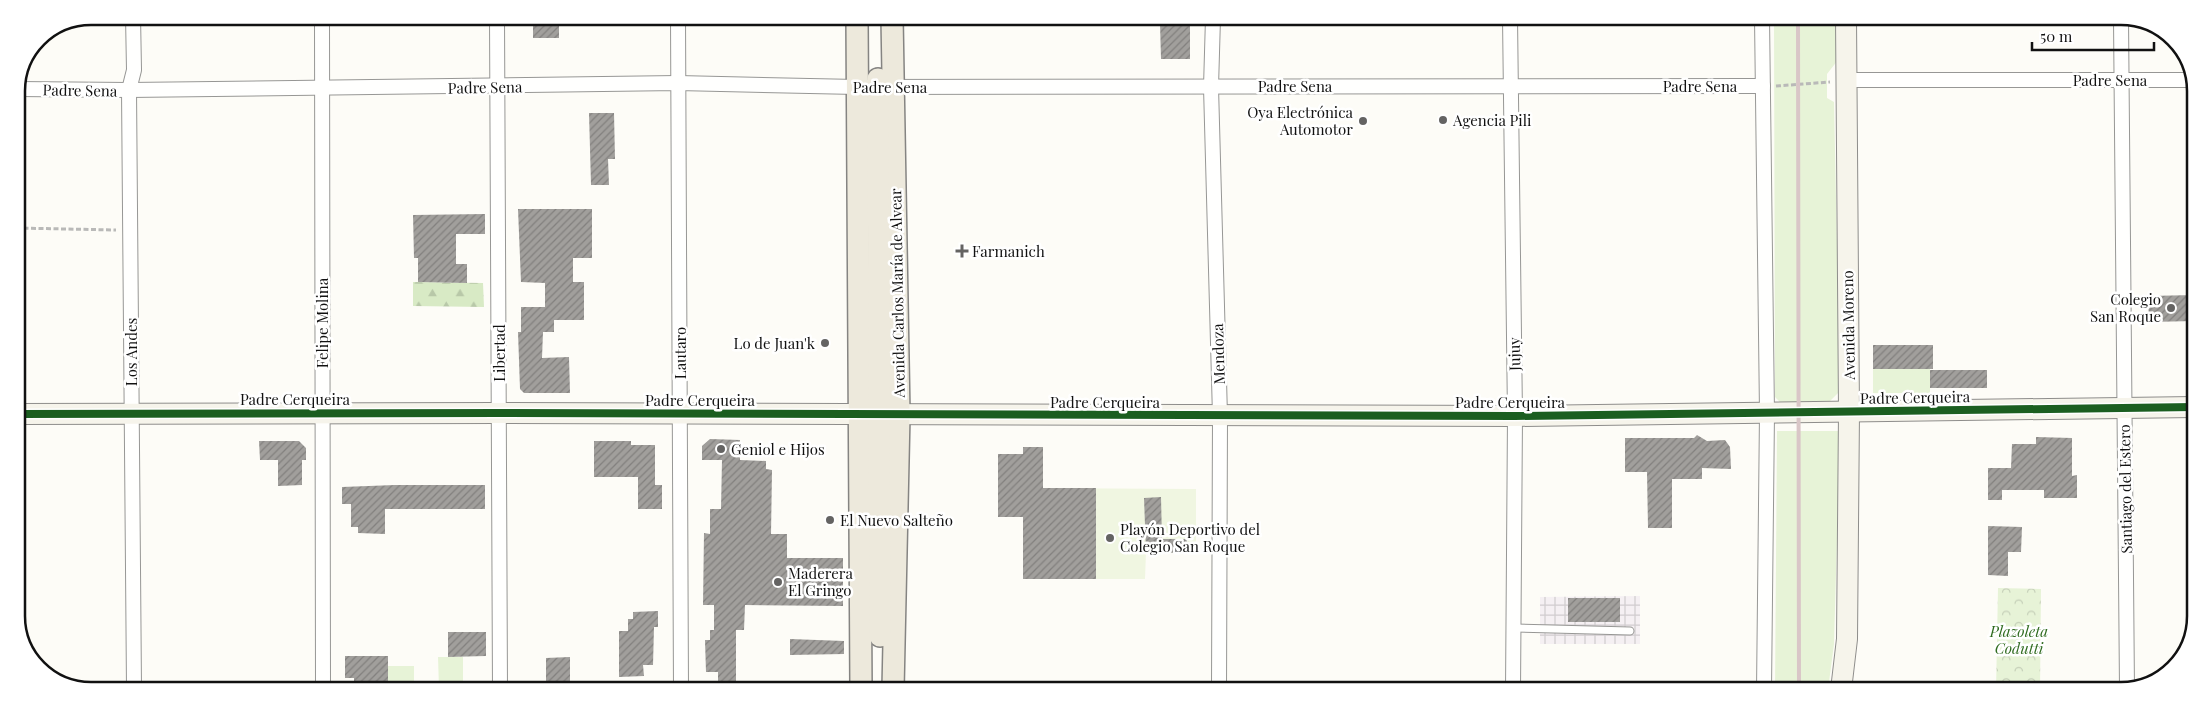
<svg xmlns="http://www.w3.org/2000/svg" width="2212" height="707" viewBox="0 0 2212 707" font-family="'Playfair Display',serif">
<defs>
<pattern id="industrial-grid" width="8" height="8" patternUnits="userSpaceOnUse" patternTransform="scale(1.25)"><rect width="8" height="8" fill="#f5f0f3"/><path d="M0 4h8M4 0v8" fill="none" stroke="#d1cdcf"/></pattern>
<pattern id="forest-firs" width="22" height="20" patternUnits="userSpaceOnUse" patternTransform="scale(1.25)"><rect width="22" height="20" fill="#d8eac5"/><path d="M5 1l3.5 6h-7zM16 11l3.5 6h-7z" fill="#b8c8a8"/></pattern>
<pattern id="park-crowns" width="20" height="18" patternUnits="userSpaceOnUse" patternTransform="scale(1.25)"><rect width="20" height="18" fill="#e7f3d7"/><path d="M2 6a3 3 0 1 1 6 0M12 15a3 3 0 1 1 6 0" fill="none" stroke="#c5cfb8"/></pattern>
<pattern id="building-hatch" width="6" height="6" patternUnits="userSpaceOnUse" patternTransform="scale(1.25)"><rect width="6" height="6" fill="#a19f9c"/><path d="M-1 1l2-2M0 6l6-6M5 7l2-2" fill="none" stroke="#82807e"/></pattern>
</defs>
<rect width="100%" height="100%" fill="#fdfcf7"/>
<polygon fill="url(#industrial-grid)" points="1640,596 1640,644 1540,644 1540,597"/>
<g fill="#e7f3d7">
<polygon points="1774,18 1837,18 1838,60 1827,74 1827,98 1834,102 1840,391 1827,404 1784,406 1775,397"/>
<rect x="1873" y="369" width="57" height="24"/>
<polygon points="1777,431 1840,431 1834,644 1828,690 1775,690"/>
<polygon points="438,657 463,657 463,689 439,689"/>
<rect x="388" y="666" width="26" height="23"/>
</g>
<polygon fill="url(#forest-firs)" points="413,282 483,283 484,307 413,306"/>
<polygon fill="url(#park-crowns)" points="1998,588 2041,589 2040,691 1996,691"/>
<polygon fill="#f0f6e1" points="1023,488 1196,489 1196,553 1146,552 1145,579 1023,579"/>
<g fill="url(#building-hatch)">
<rect x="533" y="17" width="26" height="21"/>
<polygon points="1190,22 1190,59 1161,59 1160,23"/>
<polygon points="589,113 614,113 615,159 608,159 609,185 591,185"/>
<polygon points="518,209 592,209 592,258 573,258 573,282 584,282 584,320 554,320 554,332 543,332 542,358 569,357 570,393 524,393 520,389 518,332 521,332 521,307 545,307 545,283 521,282"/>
<polygon points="485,214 485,234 456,234 456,264 467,264 467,283 418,282 418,258 414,258 413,215"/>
<polygon points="2195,295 2195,321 2149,322 2148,296"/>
<rect x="1873" y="345" width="60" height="24"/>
<rect x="1930" y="370" width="57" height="18"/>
<polygon points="1697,435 1707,441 1725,440 1730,447 1731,469 1702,468 1702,479 1672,479 1672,528 1648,528 1647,472 1625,472 1625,438 1694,438"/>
<polygon points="2036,437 2072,438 2072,476 2077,475 2077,498 2044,498 2044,490 2002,490 2002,500 1988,500 1988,468 2011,468 2012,444 2036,444"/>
<polygon points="710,439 740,440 740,460 766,461 766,469 772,470 771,534 787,534 787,558 843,558 843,606 745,605 744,630 736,630 736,689 718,689 718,672 706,672 705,640 710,640 710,630 714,630 714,605 703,605 704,533 710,534 710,509 721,509 722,460 702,460 702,446"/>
<polygon points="259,441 299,441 306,448 306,460 302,460 302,485 278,486 278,460 260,460"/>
<polygon points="594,441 631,441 631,445 655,445 655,485 662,485 662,509 638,509 638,477 594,477"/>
<polygon points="1023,447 1043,447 1043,488 1096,488 1096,579 1023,579 1023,517 998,517 998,454 1023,454"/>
<polygon points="395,485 485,485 485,509 385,509 385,534 358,533 358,527 351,527 351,504 342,504 342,487"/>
<polygon points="1161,497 1162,539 1187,539 1187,553 1146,552 1144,498"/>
<polygon points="1988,526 2022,527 2021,552 2008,552 2008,576 1988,575"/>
<rect x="1568" y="598" width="52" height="24"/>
<polygon points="658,611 658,627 654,627 653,665 643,665 644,676 619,677 619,631 628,631 628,619 633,619 633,612"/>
<polygon points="448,632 486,632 486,656 448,657"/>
<polygon points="790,639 844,641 844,654 790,655"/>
<polygon points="345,656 388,656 388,689 354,686 354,678 345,678"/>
<polygon points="570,657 570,689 546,689 546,658"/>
</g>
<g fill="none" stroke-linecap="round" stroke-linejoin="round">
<g stroke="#979795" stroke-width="9">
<polyline id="lane" points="1514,628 1630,631"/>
</g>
<g stroke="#979795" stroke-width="16">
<g id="street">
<polyline points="133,16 134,70 129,90 134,688"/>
<polyline points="322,17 323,688"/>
<polyline points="497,17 500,689"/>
<polyline points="678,17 681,689"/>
<polyline points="1213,18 1211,87 1220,416 1219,690"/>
<polyline points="1510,18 1515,416 1513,690"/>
<polyline points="1762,18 1767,413 1764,690"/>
<polyline points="2121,19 2127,689"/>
<polyline points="1846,80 2193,80"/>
<polyline points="17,89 129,90 678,83 857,87 1763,86"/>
</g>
</g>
<g stroke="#8e8d8b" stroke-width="22">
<g id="secondary">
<polyline points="16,414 500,413 1515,416 2194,407"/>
<polyline points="1841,690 1847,639 1849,412 1846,18"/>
</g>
</g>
<g stroke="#858482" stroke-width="24">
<g id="primary">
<polyline points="857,17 861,689"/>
<polyline points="892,17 899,415 893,689"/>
<polyline points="878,79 880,636"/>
</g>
</g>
<g stroke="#b9b9b8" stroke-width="3" stroke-dasharray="5 2.5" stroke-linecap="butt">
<polyline points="1776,86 1830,82"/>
<polyline points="16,228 116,230"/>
</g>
<use href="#lane" stroke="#fffffe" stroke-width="7"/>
<use href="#street" stroke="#fffffe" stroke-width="14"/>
<use href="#secondary" stroke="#f6f4eb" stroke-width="20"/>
<use href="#primary" stroke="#ede9dc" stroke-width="21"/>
<polyline stroke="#d9c6c7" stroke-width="4" points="1798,18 1799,690"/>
<g stroke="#fff" stroke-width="11">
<polyline id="cycleway" points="16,414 500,413 1515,416 2194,407"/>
</g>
<use href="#cycleway" stroke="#1b5e20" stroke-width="8"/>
</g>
<g fill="#646362" stroke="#fff" stroke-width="2">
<circle cx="1443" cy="120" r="5"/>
<circle cx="1363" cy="121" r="5"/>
<path d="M959.5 243.5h5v5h5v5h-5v5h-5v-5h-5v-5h5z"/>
<circle cx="2171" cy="308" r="5"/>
<circle cx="825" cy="343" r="5"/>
<circle cx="721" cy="449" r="5"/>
<circle cx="830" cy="520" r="5"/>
<circle cx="1110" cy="538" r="5"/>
<circle cx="778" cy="582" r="5"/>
</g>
<g text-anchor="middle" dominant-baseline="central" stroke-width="5" stroke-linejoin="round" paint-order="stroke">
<g font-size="15" fill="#111" stroke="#fff">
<text x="2110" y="80">Padre Sena</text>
<text x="1295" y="86">Padre Sena</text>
<text x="1700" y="86">Padre Sena</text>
<text transform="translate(485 87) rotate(-1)">Padre Sena</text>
<text x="890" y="87">Padre Sena</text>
<text transform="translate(80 90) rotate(1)">Padre Sena</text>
<text transform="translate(897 293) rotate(-91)">Avenida Carlos María de Alvear</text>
<text transform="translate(322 323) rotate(-90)">Felipe Molina</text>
<text transform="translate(1848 325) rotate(-91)">Avenida Moreno</text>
<text transform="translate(131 352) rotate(-90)">Los Andes</text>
<text transform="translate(499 353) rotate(-90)">Libertad</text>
<text transform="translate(680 353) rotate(-90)">Lautaro</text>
<text transform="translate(1218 354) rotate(-92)">Mendoza</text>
<text transform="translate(1514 354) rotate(-91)">Jujuy</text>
<text transform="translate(1915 397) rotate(-1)">Padre Cerqueira</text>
<text x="295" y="399">Padre Cerqueira</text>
<text x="700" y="400">Padre Cerqueira</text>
<text x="1105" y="402">Padre Cerqueira</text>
<text x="1510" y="402">Padre Cerqueira</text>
<text transform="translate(2125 489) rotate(-91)">Santiago del Estero</text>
</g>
<g font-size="15" fill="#111" stroke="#fff" text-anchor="start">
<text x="1353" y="112" text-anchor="end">Oya Electrónica<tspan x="1353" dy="17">Automotor</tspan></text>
<text x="1453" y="120">Agencia Pili</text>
<text x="972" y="251">Farmanich</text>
<text x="2161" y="299" text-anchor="end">Colegio<tspan x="2161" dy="17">San Roque</tspan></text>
<text x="815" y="343" text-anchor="end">Lo de Juan'k</text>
<text x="731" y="449">Geniol e Hijos</text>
<text x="840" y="520">El Nuevo Salteño</text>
<text x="1120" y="529">Playón Deportivo del<tspan x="1120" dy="17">Colegio San Roque</tspan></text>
<text x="788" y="573">Maderera<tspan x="788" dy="17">El Gringo</tspan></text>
</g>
<g font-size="15" font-style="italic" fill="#2f6b1f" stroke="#fff">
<text x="2019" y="631">Plazoleta<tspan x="2019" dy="17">Codutti</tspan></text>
</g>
</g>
<path d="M0 0H2212V707H0ZM91 25H2121A66 66 0 0 1 2187 91V616A66 66 0 0 1 2121 682H91A66 66 0 0 1 25 616V91A66 66 0 0 1 91 25Z" fill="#fff" fill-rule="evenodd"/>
<path fill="none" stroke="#111" stroke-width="2.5" d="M91 25H2121A66 66 0 0 1 2187 91V616A66 66 0 0 1 2121 682H91A66 66 0 0 1 25 616V91A66 66 0 0 1 91 25Z"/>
<path d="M2032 42v8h122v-8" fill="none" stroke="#111111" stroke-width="2.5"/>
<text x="2040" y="42" font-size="15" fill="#111111" stroke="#ffffff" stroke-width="4" paint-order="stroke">50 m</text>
</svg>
